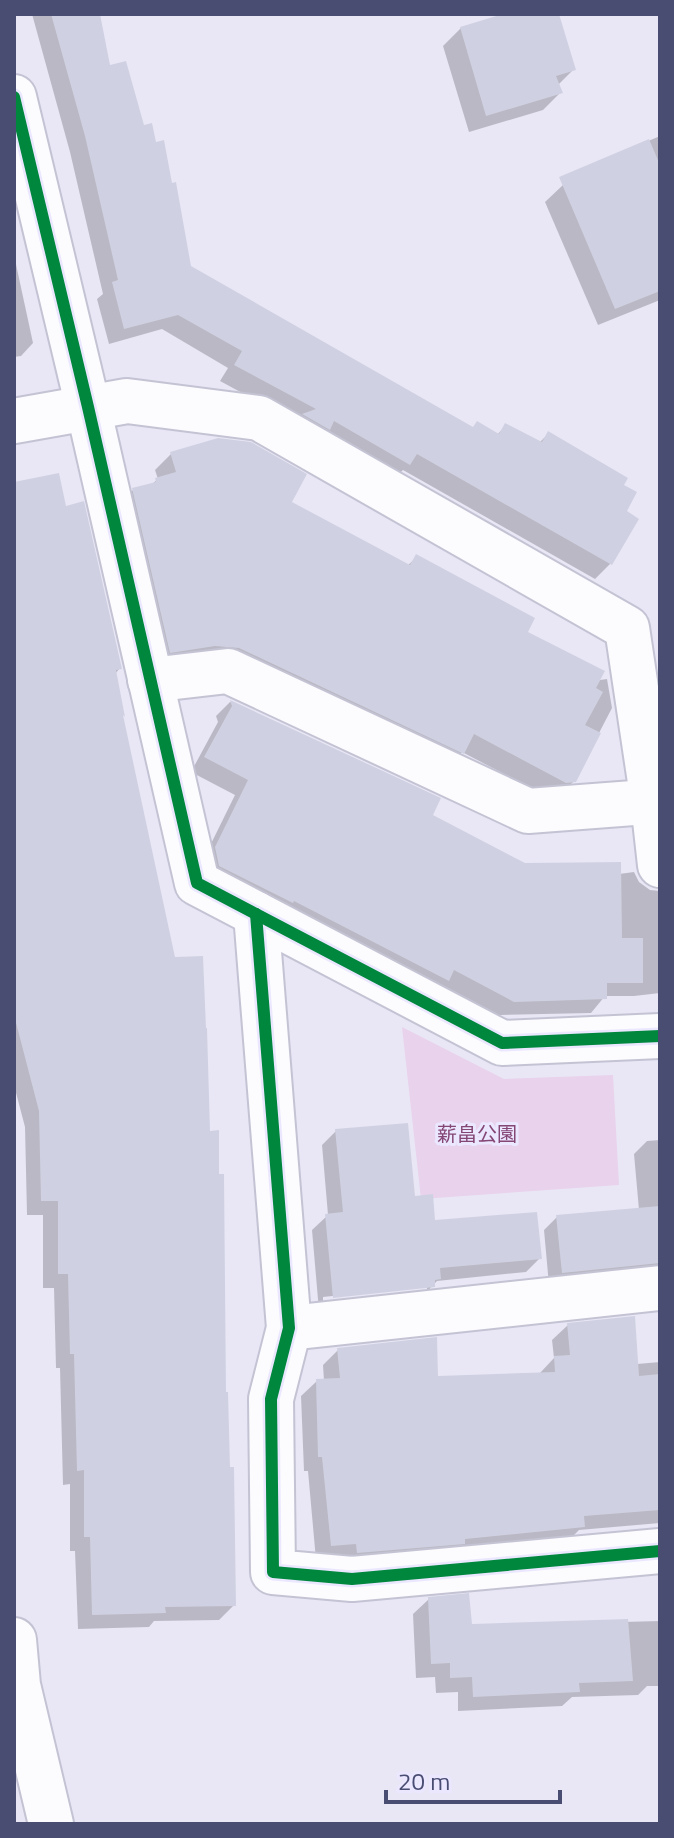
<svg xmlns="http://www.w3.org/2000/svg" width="674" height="1838" viewBox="0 0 674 1838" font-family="'Titillium Web','Noto Sans JP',sans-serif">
<rect width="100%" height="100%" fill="#e9e7f6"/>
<polygon fill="#e9d2ec" points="402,1027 504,1079 613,1075 619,1185 421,1199"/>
<g fill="#0003" fill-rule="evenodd">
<polygon points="32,14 98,14 108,68 143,127 189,267 472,429 497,435 506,425 539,443 549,433 621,486 624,512 611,563 595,579 403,470 392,480 296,422 220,381 228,368 162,329 109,344 97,299 103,294 70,152"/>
<polygon points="510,14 557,14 573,70 557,86 560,93 543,110 469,132 443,46 461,28"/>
<polygon points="660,136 660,300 598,325 545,202 563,185 618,154"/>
<polygon points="14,255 33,343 21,356 14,357"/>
<polygon points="171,454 289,503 407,566 417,557 525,633 537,689 607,679 612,708 574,781 558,797 550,798 462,752 447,768 154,667 118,506 133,490 150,486 158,479 155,470"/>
<polygon points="14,484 65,509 120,668 115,674 123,716 121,718 208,1133 225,1394 234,1605 219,1620 154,1621 149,1627 78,1629 75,1551 70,1551 70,1484 63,1485 60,1368 56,1368 54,1288 43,1288 43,1215 27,1215 25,1127 14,1085"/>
<polygon points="230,702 439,799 430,816 525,865 619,874 634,872 639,882 650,890 660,891 660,993 634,996 605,996 591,1013 499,1015 442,985 433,994 201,864 235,795 191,772 218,722 216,716"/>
<path d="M336,1131L413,1198L434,1222L540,1258L526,1272L437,1281L419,1300L319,1311L312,1230L328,1215L322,1145ZM427,1286V1290L323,1301V1297Z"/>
<polygon points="660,1140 660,1274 549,1285 544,1230 557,1217 639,1210 634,1154 647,1141"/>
<polygon points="568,1325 637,1364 660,1362 660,1523 579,1530 568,1541 316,1560 308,1471 304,1471 301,1396 317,1381 324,1381 323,1365 338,1350 436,1378 540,1373 554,1358 552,1340"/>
<polygon points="429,1599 470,1626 660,1621 660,1686 647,1686 638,1695 572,1697 562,1706 458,1711 458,1692 436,1693 435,1677 416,1678 413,1614"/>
</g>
<g fill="#cfd1e2">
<polygon points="51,14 100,14 110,65 126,61 144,125 152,123 156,142 164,140 172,183 176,182 191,266 473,427 477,421 499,434 505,423 542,442 548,431 628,478 624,485 637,492 627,511 639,519 612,565 417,454 410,465 334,421 330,430 302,414 316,409 234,365 242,351 178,315 124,329 112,282 118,280 85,136"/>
<polygon points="503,14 559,14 576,70 556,76 563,93 486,116 460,27"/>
<polygon points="649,139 660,165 660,291 615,309 559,177"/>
<polygon points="218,438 251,442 307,474 292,502 410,565 416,554 535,618 528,632 605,671 596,688 603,692 585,725 601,733 576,782 566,783 474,734 464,754 239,648 215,646 170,653 132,488 156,482 155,478 176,472 170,452"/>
<polygon points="59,473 66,506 84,501 122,669 116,670 125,717 123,715 175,957 203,956 206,1028 207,1028 210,1131 219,1130 219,1174 224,1174 226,1392 228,1392 230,1467 234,1467 236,1606 165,1607 166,1613 92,1615 90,1537 84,1537 84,1470 77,1471 74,1354 70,1354 68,1274 58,1274 58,1201 41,1201 39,1111 14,1015 14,482"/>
<polygon points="230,700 441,798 433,815 525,863 621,862 622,938 643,938 643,983 607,983 607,999 514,1002 454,970 449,981 294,901 293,903 219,866 215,847 248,780 204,757 232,706"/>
<polygon points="408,1123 415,1196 433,1194 435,1220 537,1212 542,1259 440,1268 441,1279 435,1280 435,1287 333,1298 325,1214 343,1212 335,1129"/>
<polygon points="660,1206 660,1263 562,1273 556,1215"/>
<polygon points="635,1316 639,1376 660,1374 660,1510 584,1516 585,1527 465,1539 465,1544 357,1553 356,1544 331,1546 322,1457 318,1457 316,1379 340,1378 337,1348 437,1337 438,1376 555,1372 554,1356 570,1355 567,1323"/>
<polygon points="469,1593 472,1624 628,1619 633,1681 579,1683 580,1692 473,1697 472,1677 450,1678 450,1663 431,1664 428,1597"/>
</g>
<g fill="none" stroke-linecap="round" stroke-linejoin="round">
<g stroke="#c3c3d4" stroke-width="48">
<g id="street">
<polyline points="14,97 88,407 197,883 502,1043 660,1036"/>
<polyline points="14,421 127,401 259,418 627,628 653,802 660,865"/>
<polyline points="150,680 228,671 528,811 660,801"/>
<polyline points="256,914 289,1328 271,1399 273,1572 352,1579 660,1551"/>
<polyline points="289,1328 660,1288"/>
<polyline points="14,1640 18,1685 51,1824"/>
</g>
</g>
<use href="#street" stroke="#fcfbfe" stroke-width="44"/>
<g stroke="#eae7ff" stroke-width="17">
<g id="cycleway">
<polyline points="14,97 88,407 197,883 502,1043 660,1036"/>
<polyline points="256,914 289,1328 271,1399 273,1572 352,1579 660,1551"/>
</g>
</g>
<use href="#cycleway" stroke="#00873e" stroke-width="12"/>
</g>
<g text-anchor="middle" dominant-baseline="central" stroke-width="6" stroke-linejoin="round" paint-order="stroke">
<g font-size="20" fill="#844675" stroke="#eae7ff">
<text x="477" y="1133">薪畠公園</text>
</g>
</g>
<rect width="674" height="1838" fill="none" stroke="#494d72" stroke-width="32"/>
<path d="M386 1790v12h174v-12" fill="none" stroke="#494d72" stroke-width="4"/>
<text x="398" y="1790" font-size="24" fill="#494d72" stroke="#eae7ff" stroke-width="6" paint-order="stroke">20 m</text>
</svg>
